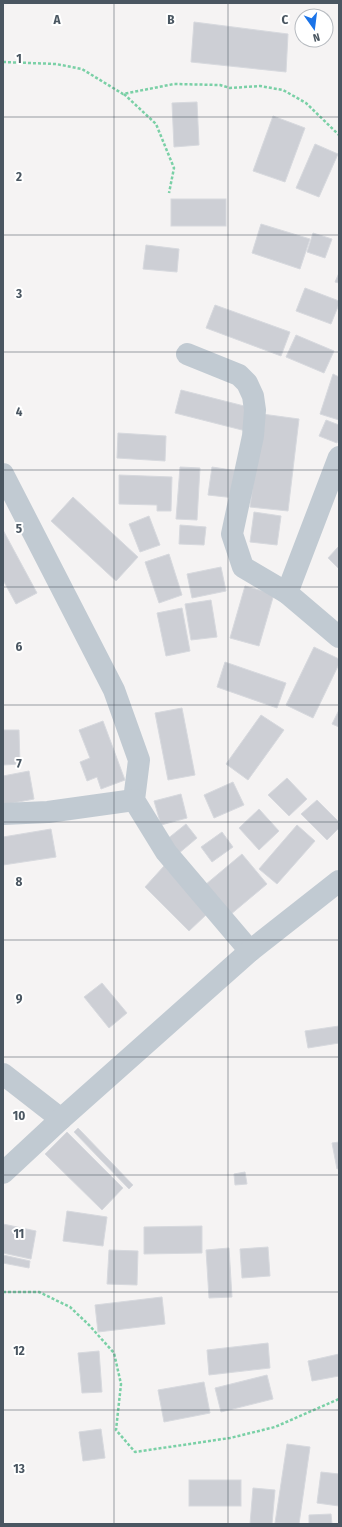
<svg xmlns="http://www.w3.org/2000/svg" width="342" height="1527" viewBox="0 0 342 1527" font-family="'Fira Sans Condensed',sans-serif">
<rect width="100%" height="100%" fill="#f5f3f3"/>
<g fill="#cdcfd5" stroke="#d7d9de">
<polygon points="194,22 288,34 286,72 191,62"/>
<polygon points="197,102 199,145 174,147 172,103"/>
<polygon points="273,116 305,128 285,182 253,171"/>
<polygon points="315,144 338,154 319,197 296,188"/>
<rect x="171" y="199" width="55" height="27"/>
<polygon points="261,224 310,239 300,269 252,253"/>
<polygon points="313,233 332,239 325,258 307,252"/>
<polygon points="146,245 179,249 177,272 143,269"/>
<polygon points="339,273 339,283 335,282"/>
<polygon points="305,288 339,301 339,304 331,324 296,311"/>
<polygon points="215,305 290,332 281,356 206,328"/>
<polygon points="296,335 334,351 324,373 286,357"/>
<polygon points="333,374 339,377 339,420 320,414"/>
<polygon points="181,390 252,408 246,431 175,413"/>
<polygon points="262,414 299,419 288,511 250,507"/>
<polygon points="326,420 339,425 339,438 337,443 319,436"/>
<polygon points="118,433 166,436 165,461 117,458"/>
<polygon points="180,467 200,468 197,520 176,519"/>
<polygon points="212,467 238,471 235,498 208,495"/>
<polygon points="119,475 172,477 171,511 157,511 157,505 119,504"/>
<polygon points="73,497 138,557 116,581 51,521"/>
<polygon points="254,512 281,516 277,545 250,542"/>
<polygon points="149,516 160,545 140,552 129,524"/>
<polygon points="180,525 206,527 204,545 179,544"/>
<polygon points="3,530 37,593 16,604 3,580"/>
<polygon points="339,546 339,569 328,558"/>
<polygon points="169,554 182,595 159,603 145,562"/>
<polygon points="221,567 226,591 192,598 187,574"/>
<polygon points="245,586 274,594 259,646 230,638"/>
<polygon points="211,600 217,637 191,640 185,604"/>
<polygon points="182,608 190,651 166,656 157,613"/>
<polygon points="314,647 339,659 339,664 313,718 286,705"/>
<polygon points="225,662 286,683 277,708 217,687"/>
<polygon points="182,708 195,775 168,780 155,713"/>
<polygon points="339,710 339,727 332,724"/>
<polygon points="261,715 284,730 248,780 226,764"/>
<polygon points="103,721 125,780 101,789 97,777 87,781 80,762 90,758 79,730"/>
<polygon points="3,730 19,730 20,764 3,765"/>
<polygon points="29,771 34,799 3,805 3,776"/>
<polygon points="287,778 307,799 289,816 268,795"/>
<polygon points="233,782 244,805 214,818 204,795"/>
<polygon points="181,794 187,818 161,825 154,801"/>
<polygon points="317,800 339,822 339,828 327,840 301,814"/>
<polygon points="259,809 279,831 259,850 239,828"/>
<polygon points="186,824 197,838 178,854 166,840"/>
<polygon points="297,825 315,841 277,884 259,869"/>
<polygon points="51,829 56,857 3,865 3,837"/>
<polygon points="222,832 233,847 212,862 201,847"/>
<polygon points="242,854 267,884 230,915 205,885"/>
<polygon points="164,866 207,914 189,931 145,887"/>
<polygon points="102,983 127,1013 109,1028 84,997"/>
<polygon points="339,1026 339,1043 308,1048 305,1031"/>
<polygon points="78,1128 133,1185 129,1189 74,1132"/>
<polygon points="67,1132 123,1188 102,1210 45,1154"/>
<polygon points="339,1142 339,1168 337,1169 332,1143"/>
<polygon points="245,1172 247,1184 235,1185 234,1174"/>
<polygon points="67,1211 107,1217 103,1246 63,1241"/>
<polygon points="3,1224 36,1231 31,1259 3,1253"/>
<polygon points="202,1226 202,1253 144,1254 144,1227"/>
<polygon points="268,1247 270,1276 242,1278 240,1249"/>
<polygon points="229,1248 232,1297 209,1298 206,1250"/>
<polygon points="109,1250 138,1251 137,1285 107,1284"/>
<polygon points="3,1255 30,1261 29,1268 3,1263"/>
<polygon points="162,1297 165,1324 98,1332 95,1305"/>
<polygon points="268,1343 270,1368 209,1375 207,1350"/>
<polygon points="99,1351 102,1392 82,1393 78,1353"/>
<polygon points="339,1354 339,1376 312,1381 308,1361"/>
<polygon points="267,1375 273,1399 221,1412 215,1388"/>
<polygon points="204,1382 210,1413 164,1422 158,1390"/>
<polygon points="101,1429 105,1458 83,1461 79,1432"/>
<polygon points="287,1444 310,1447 299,1524 275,1523"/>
<polygon points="321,1472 339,1474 339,1506 317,1503"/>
<rect x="189" y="1480" width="52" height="26"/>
<polygon points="253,1488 275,1490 272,1524 250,1524"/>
<polygon points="331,1514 332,1524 309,1524 309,1515"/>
</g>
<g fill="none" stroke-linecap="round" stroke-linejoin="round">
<g stroke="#7ad0a6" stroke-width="2.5" stroke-dasharray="3 2" stroke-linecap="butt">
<polyline points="3,62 56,64 82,69 123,94 174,84 220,85 230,88 260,86 283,90 306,103 339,135"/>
<polyline points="124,94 156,124 174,168 169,193"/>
<polyline points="3,1292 39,1292 70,1307 89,1325 114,1353 121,1384 116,1430 135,1452 230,1438 275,1427 339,1399"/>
</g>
<g stroke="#c1cad2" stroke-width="22">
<polyline points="187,354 239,375 247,383 253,396 255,410 253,436 232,534 243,567 287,593"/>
<polyline points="339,457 287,593 339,637"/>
<polyline points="3,474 114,690 139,760 134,800 166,852 250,951"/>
<polyline points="3,814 48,812 134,800"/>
<polyline points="3,1074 61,1119"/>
<polyline points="3,1173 61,1119 250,951 339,881"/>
</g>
</g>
<path fill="none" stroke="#4a5661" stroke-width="1" stroke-opacity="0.55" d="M114,3V1524M228,3V1524M3,117H339M3,235H339M3,352H339M3,470H339M3,587H339M3,705H339M3,822H339M3,940H339M3,1057H339M3,1175H339M3,1292H339M3,1410H339"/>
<g font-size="13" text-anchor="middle" font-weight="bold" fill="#4a5661" stroke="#fff" stroke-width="4" stroke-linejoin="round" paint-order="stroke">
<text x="57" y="24">A</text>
<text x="171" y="24">B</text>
<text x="285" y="24">C</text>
<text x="19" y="63">1</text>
<text x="19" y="181">2</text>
<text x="19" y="298">3</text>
<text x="19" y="416">4</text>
<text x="19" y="533">5</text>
<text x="19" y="651">6</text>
<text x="19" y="768">7</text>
<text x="19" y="886">8</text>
<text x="19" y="1003">9</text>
<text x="19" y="1120">10</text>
<text x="19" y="1238">11</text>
<text x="19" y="1355">12</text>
<text x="19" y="1473">13</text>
</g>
<rect width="342" height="1527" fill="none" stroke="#4a5661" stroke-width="8"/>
<g transform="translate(314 28) rotate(166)"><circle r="19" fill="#ffffff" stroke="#b7bbc0"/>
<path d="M0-3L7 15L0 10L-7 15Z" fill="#1a73e8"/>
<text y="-6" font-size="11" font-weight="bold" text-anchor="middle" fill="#4a5661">N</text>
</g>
</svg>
